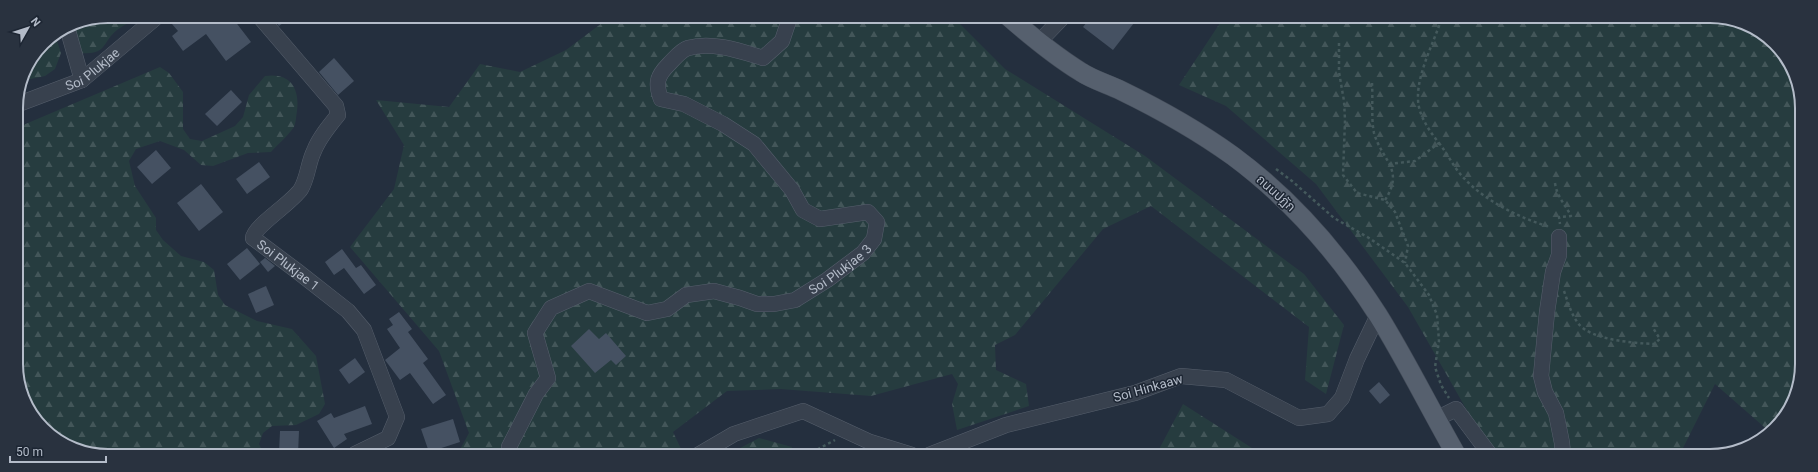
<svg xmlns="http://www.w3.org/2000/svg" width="1818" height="472" viewBox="0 0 1818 472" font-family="Roboto,'Noto Sans Thai',sans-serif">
<defs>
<pattern id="forest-firs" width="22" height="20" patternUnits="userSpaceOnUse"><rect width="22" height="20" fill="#263c3f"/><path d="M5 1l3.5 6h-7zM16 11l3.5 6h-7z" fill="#435659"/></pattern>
</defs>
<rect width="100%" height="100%" fill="#242f3e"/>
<g fill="url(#forest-firs)">
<path d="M108,16H143C135,20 125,24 117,30C101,43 108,55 80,53L70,25L73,23Z"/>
<polygon points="610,17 953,17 1005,69 1145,156 1304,274 1344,325 1326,394 1305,380 1309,327 1151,206 1103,229 1015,335 995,345 996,370 1026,384 1029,406 957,430 952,404 958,384 952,374 871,396 781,389 727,391 673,432 684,455 457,455 469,433 439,351 350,247 394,189 404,145 376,100 449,107 480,64 520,72 566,50"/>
<polygon points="1224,17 1728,18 1775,43 1800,90 1800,382 1771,433 1715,384 1679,456 1493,456 1408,307 1316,184 1226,106 1179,85"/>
<path d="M55,35L61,53L55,69L45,76L21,81C25,63 40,45 55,35Z"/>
<path d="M160,67L169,73L183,92V129L190,139L202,141L235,126L243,117L249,95L265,76C290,72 300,88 297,111C296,116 296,123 294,127C288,136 278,144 271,152L248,153L213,166L201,165L184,150L160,141L136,149L129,161L135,186L156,218V230L163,240L181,256L204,262L214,270L218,295L225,305L257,321L292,329L316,356L325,404L319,414L296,425L272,426L263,433L259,444L264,454H90L43,429L18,382L16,128Z"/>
<polygon points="1183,404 1263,455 1156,455"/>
<polygon points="759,438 792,447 789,455 727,455"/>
</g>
<g fill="#455162">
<polygon points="183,16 231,16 251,42 226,61 206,34 183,51 172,36 178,31 172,24"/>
<polygon points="271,16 292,16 279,26"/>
<polygon points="1091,17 1128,17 1134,23 1113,50 1083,27"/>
<polygon points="334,58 354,81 338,95 319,72"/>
<polygon points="231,90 242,102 217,126 205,114"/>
<polygon points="156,150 171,168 152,184 137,167"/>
<polygon points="259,162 270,177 247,194 236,179"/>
<polygon points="201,184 223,212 199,231 177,203"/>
<polygon points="247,248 260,264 240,280 227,264"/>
<polygon points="342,249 356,268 361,265 376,285 364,294 344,268 334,275 325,262"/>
<polygon points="265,258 275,266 268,272 260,262"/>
<polygon points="266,286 274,305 256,313 248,294"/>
<polygon points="399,312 412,329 408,332 428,359 423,363 446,395 433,404 410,373 400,380 385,360 400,348 387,329 393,325 389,319"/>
<polygon points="589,329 599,339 606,333 626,356 616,365 611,360 595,373 571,346"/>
<polygon points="355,358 365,372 349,384 339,370"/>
<polygon points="1379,382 1390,395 1380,404 1369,391"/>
<polygon points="365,406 372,424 344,434 347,439 334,448 317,421 331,413 334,418"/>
<polygon points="453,419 460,442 429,452 421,429"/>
<polygon points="280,431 299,431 298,454 279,454"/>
</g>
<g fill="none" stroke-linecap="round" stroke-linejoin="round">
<g stroke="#565f6c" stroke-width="16">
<g id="minor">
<path id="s1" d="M259,16L336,106L338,115C329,126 319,138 314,151C308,163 308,177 301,189C292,203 254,226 253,238L297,271L348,311L364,330L397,417L388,438L355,454"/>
<polyline points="67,27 82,80"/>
<polyline points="1038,43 1063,17"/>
<path id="s2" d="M16,105L82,80L158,16"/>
<polyline points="1559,237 1559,255 1553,272 1547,312 1541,376 1545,392 1556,413 1562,443 1563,456"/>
<polyline points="1436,419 1456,409 1491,456"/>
<path id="s3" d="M511,455L509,447L536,394L548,378L535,333L551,308L589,291L647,313L667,309L686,295L714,291L740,298L757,304H774L795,300L827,280L863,253L874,239L877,222L868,212L820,219L803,210L792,190L754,144L723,124L684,104L661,99C655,83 657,76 669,64C674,59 681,50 688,48C712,41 740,51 763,58L782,41L790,17"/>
<polyline points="698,455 734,434 803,411 870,442 912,455"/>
<polyline points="929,455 1006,425 1135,393 1181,376 1226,380 1299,418 1328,414 1342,398 1357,359 1378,315"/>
</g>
</g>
<g stroke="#414a57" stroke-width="20">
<path id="major" d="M1009,17C1032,37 1055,56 1081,72C1093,80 1108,84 1122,91C1157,108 1201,133 1233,156C1291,199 1339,254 1378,315C1406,360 1430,409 1457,456"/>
</g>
<g stroke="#44595c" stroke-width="2.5" stroke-dasharray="3 3" stroke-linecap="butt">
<polyline points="1339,43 1339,72 1344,101 1345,120 1343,175 1357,193 1385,200 1395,212 1408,246 1405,263"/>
<path d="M1372,83C1373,98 1371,119 1374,133C1382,161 1405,169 1385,200"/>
<path d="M1439,143C1447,153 1453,166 1462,176C1483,200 1519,218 1550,227"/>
<path d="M1389,164L1415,161L1439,143C1431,133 1424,123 1420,111C1411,83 1434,44 1442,17"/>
<polyline points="1276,169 1292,181 1334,218 1369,238 1405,263 1429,295 1437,315 1439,341 1435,367 1441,385 1449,398"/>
<path d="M1555,183C1557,197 1565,204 1571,216L1559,217L1560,224"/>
<path d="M1564,291C1568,302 1571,314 1578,323C1590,340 1633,343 1654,344L1660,339L1653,328"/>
<polyline points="807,455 835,440"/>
</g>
<use href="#minor" stroke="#38414e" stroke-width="15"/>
<use href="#major" stroke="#56606e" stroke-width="19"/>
</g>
<g text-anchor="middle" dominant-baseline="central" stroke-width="3" stroke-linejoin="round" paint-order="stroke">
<g font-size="13" fill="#b4bcc9" stroke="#1d2633">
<text stroke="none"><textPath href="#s2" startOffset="85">Soi Plukjae</textPath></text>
<text transform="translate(1276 193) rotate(42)">ถนนปฏัก</text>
<text stroke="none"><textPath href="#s1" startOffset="325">Soi Plukjae 1</textPath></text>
<text stroke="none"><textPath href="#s3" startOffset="478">Soi Plukjae 3</textPath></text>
<text transform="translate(1148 388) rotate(-16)">Soi Hinkaaw</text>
</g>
</g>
<path d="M0 0H1818V472H0ZM108 23H1710A85 85 0 0 1 1795 108V364A85 85 0 0 1 1710 449H108A85 85 0 0 1 23 364V108A85 85 0 0 1 108 23Z" fill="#29323f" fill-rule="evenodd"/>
<path fill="none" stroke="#b4bcc9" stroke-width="2" d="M108 23H1710A85 85 0 0 1 1795 108V364A85 85 0 0 1 1710 449H108A85 85 0 0 1 23 364V108A85 85 0 0 1 108 23Z"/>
<g transform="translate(28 28) rotate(51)" stroke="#1d2633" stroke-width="3" paint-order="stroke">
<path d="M0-3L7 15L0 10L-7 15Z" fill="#b4bcc9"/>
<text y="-6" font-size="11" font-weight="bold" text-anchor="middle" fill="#b4bcc9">N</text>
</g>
<path d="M10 456v6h96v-6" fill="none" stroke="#b4bcc9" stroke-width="2"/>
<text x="16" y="456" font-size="12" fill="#b4bcc9" stroke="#1d2633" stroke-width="3" paint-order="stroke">50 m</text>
</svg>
